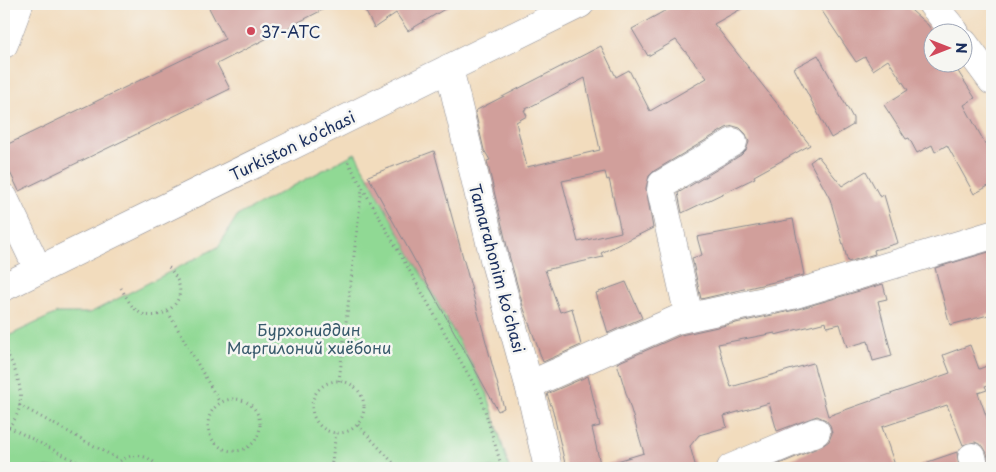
<svg xmlns="http://www.w3.org/2000/svg" width="996" height="472" viewBox="0 0 996 472" font-family="'Playpen Sans',sans-serif">
<rect width="100%" height="100%" fill="#f6f6f2"/>
<filter id="ink" filterUnits="userSpaceOnUse"><feTurbulence type="fractalNoise" baseFrequency=".02" numOctaves="2"/><feDisplacementMap in="SourceGraphic" scale="10" xChannelSelector="R" yChannelSelector="G"/><feConvolveMatrix kernelMatrix="1 2 1 2 8 2 1 2 1" color-interpolation-filters="sRGB"/></filter>
<filter id="wash" filterUnits="userSpaceOnUse"><feTurbulence type="fractalNoise" baseFrequency=".0096" numOctaves="4" result="noise"/><feDisplacementMap in="SourceGraphic" scale="20" xChannelSelector="R" yChannelSelector="G"/><feGaussianBlur stdDeviation="1.12" result="paint"/><feColorMatrix in="noise" values="0 0 0 0 0 0 0 0 0 0 0 0 0 0 0 0 0 1.4 0 .05"/><feComposite in="paint" operator="in"/></filter>
<g filter="url(#wash)">
<rect width="100%" height="100%" fill="#f2dcbd"/>
<polygon fill="#90d994" stroke="#568479" points="355,153 487,392 509,468 4,468 4,338 57,313 90,313 218,247 237,216"/>
<g id="blocks">
<g fill="#d19f9b" fill-rule="evenodd">
<polygon points="207,4 334,4 217,64 230,89 19,191 4,160 4,146 225,39"/>
<polygon points="362,4 453,4 408,31 396,13 374,28"/>
<path d="M677,4H750L714,24L810,145L754,176L755,178L682,213L678,193L741,155L746,150L749,142L746,134L740,128L733,126L726,128L654,171L649,176L646,188L653,228L601,253L603,257L545,270L560,312L572,308L581,345L543,362L523,306L509,255L487,161L490,160L484,150L475,111L601,46L616,77L629,70L650,111L707,78L676,40L648,56L632,29ZM585,78L600,150L527,167L516,122L527,116L524,110ZM605,172L607,180L609,179L621,232L578,242L562,181Z"/>
<polygon points="832,4 904,4 928,25 934,34 934,62 952,62 975,98 964,105 992,156 992,184 974,194 947,145 935,152 932,145 917,153 909,138 906,139 884,105 908,90 888,60 873,70 865,57 856,62 822,11"/>
<polygon points="818,55 853,118 853,125 831,138 794,68"/>
<polygon points="434,151 504,408 498,411 368,176"/>
<polygon points="818,156 842,186 866,171 880,197 884,195 898,243 874,250 875,254 848,262 830,199 810,162"/>
<polygon points="793,219 804,275 701,299 692,258 702,255 697,237"/>
<polygon points="992,251 992,314 950,325 935,268"/>
<polygon points="626,282 642,318 608,333 596,293"/>
<polygon points="883,284 887,299 878,301 892,356 873,361 868,341 847,347 840,324 827,327 826,322 775,335 775,333 718,344 731,387 813,363 828,416 950,373 943,355 970,345 979,369 992,364 992,384 985,386 987,390 978,393 992,432 992,468 990,468 987,453 983,446 975,442 963,445 947,405 882,427 896,468 770,468 822,446 829,441 832,433 830,425 826,420 817,416 777,431 769,403 724,416 727,427 699,435 690,446 696,468 608,468 607,464 644,453 617,363 681,335 795,310"/>
<polygon points="588,376 600,426 592,428 601,468 566,468 553,411 547,394"/>
<polygon points="957,452 959,468 919,468 919,465"/>
</g>
</g>
</g>
<g filter="url(#ink)">
<use href="#blocks" fill-opacity="0" stroke="#86868e" stroke-width="1"/>
<g fill="none" stroke-linecap="round" stroke-linejoin="round">
<g stroke="#86868e" stroke-width="29">
<g id="minor">
<polyline points="932,4 955,32"/>
<polyline points="964,43 992,81"/>
<polyline points="4,44 19,4"/>
<polyline points="449,68 494,259 529,385 548,468"/>
<polyline points="4,198 38,269"/>
<polyline points="689,317 661,190 662,184 733,142"/>
<polyline points="529,385 676,320 792,295 992,235"/>
<polyline points="972,457 975,468"/>
<polyline points="731,468 816,432"/>
</g>
</g>
<g stroke="#86868e" stroke-width="29">
<polyline id="major" points="4,287 580,4"/>
</g>
<g stroke="#86868e" stroke-width="3" stroke-dasharray="1 4" stroke-linecap="butt">
<polyline points="348,162 481,397 502,468"/>
<path d="M121,288C125,295 129,303 134,308C152,327 188,307 178,282C176,276 171,270 167,265"/>
<polyline points="168,312 220,403"/>
<path d="M4,348C19,374 32,408 4,431"/>
<circle cx="338" cy="407" r="26"/>
<polyline points="339,381 362,188"/>
<circle cx="234" cy="425" r="26"/>
<polyline points="19,405 120,460"/>
<polyline points="358,425 398,468"/>
<polyline points="9,427 89,468"/>
<path d="M113,468C125,452 147,451 159,468"/>
<polyline points="331,468 336,433"/>
</g>
<use href="#minor" stroke="#fff" stroke-width="28"/>
<use href="#major" stroke="#fff" stroke-width="28"/>
</g>
</g>
<circle fill="#d1495b" stroke="#f6f6f2" stroke-width="2" cx="251" cy="31" r="5"/>
<g text-anchor="middle" dominant-baseline="central" stroke-width="5" stroke-linejoin="round" paint-order="stroke">
<g font-size="16" fill="#1b2f5e" stroke="#f6f6f2" text-anchor="start">
<text x="261" y="31">37-АТС</text>
</g>
<g font-size="16" fill="#1b2f5e" stroke="#f6f6f2">
<text transform="translate(292 145) rotate(-26)">Turkiston ko’chasi</text>
<text transform="translate(498 268) rotate(75)">Tamarahonim koʻchasi</text>
</g>
<g font-size="16" fill="#385a6c" stroke="#f6f6f2">
<text x="309" y="329">Бурхониддин<tspan x="309" dy="18">Маргилоний хиёбони</tspan></text>
</g>
</g>
<rect width="996" height="472" fill="none" stroke="#f6f6f2" stroke-width="20"/>
<g transform="translate(948 48) rotate(90)"><circle r="24" fill="#f6f6f2" stroke="#9ea6b7"/>
<path d="M0-4L9 19L0 12L-9 19Z" fill="#d1495b"/>
<text y="-8" font-size="14" font-weight="bold" text-anchor="middle" fill="#1b2f5e">N</text>
</g>
</svg>
